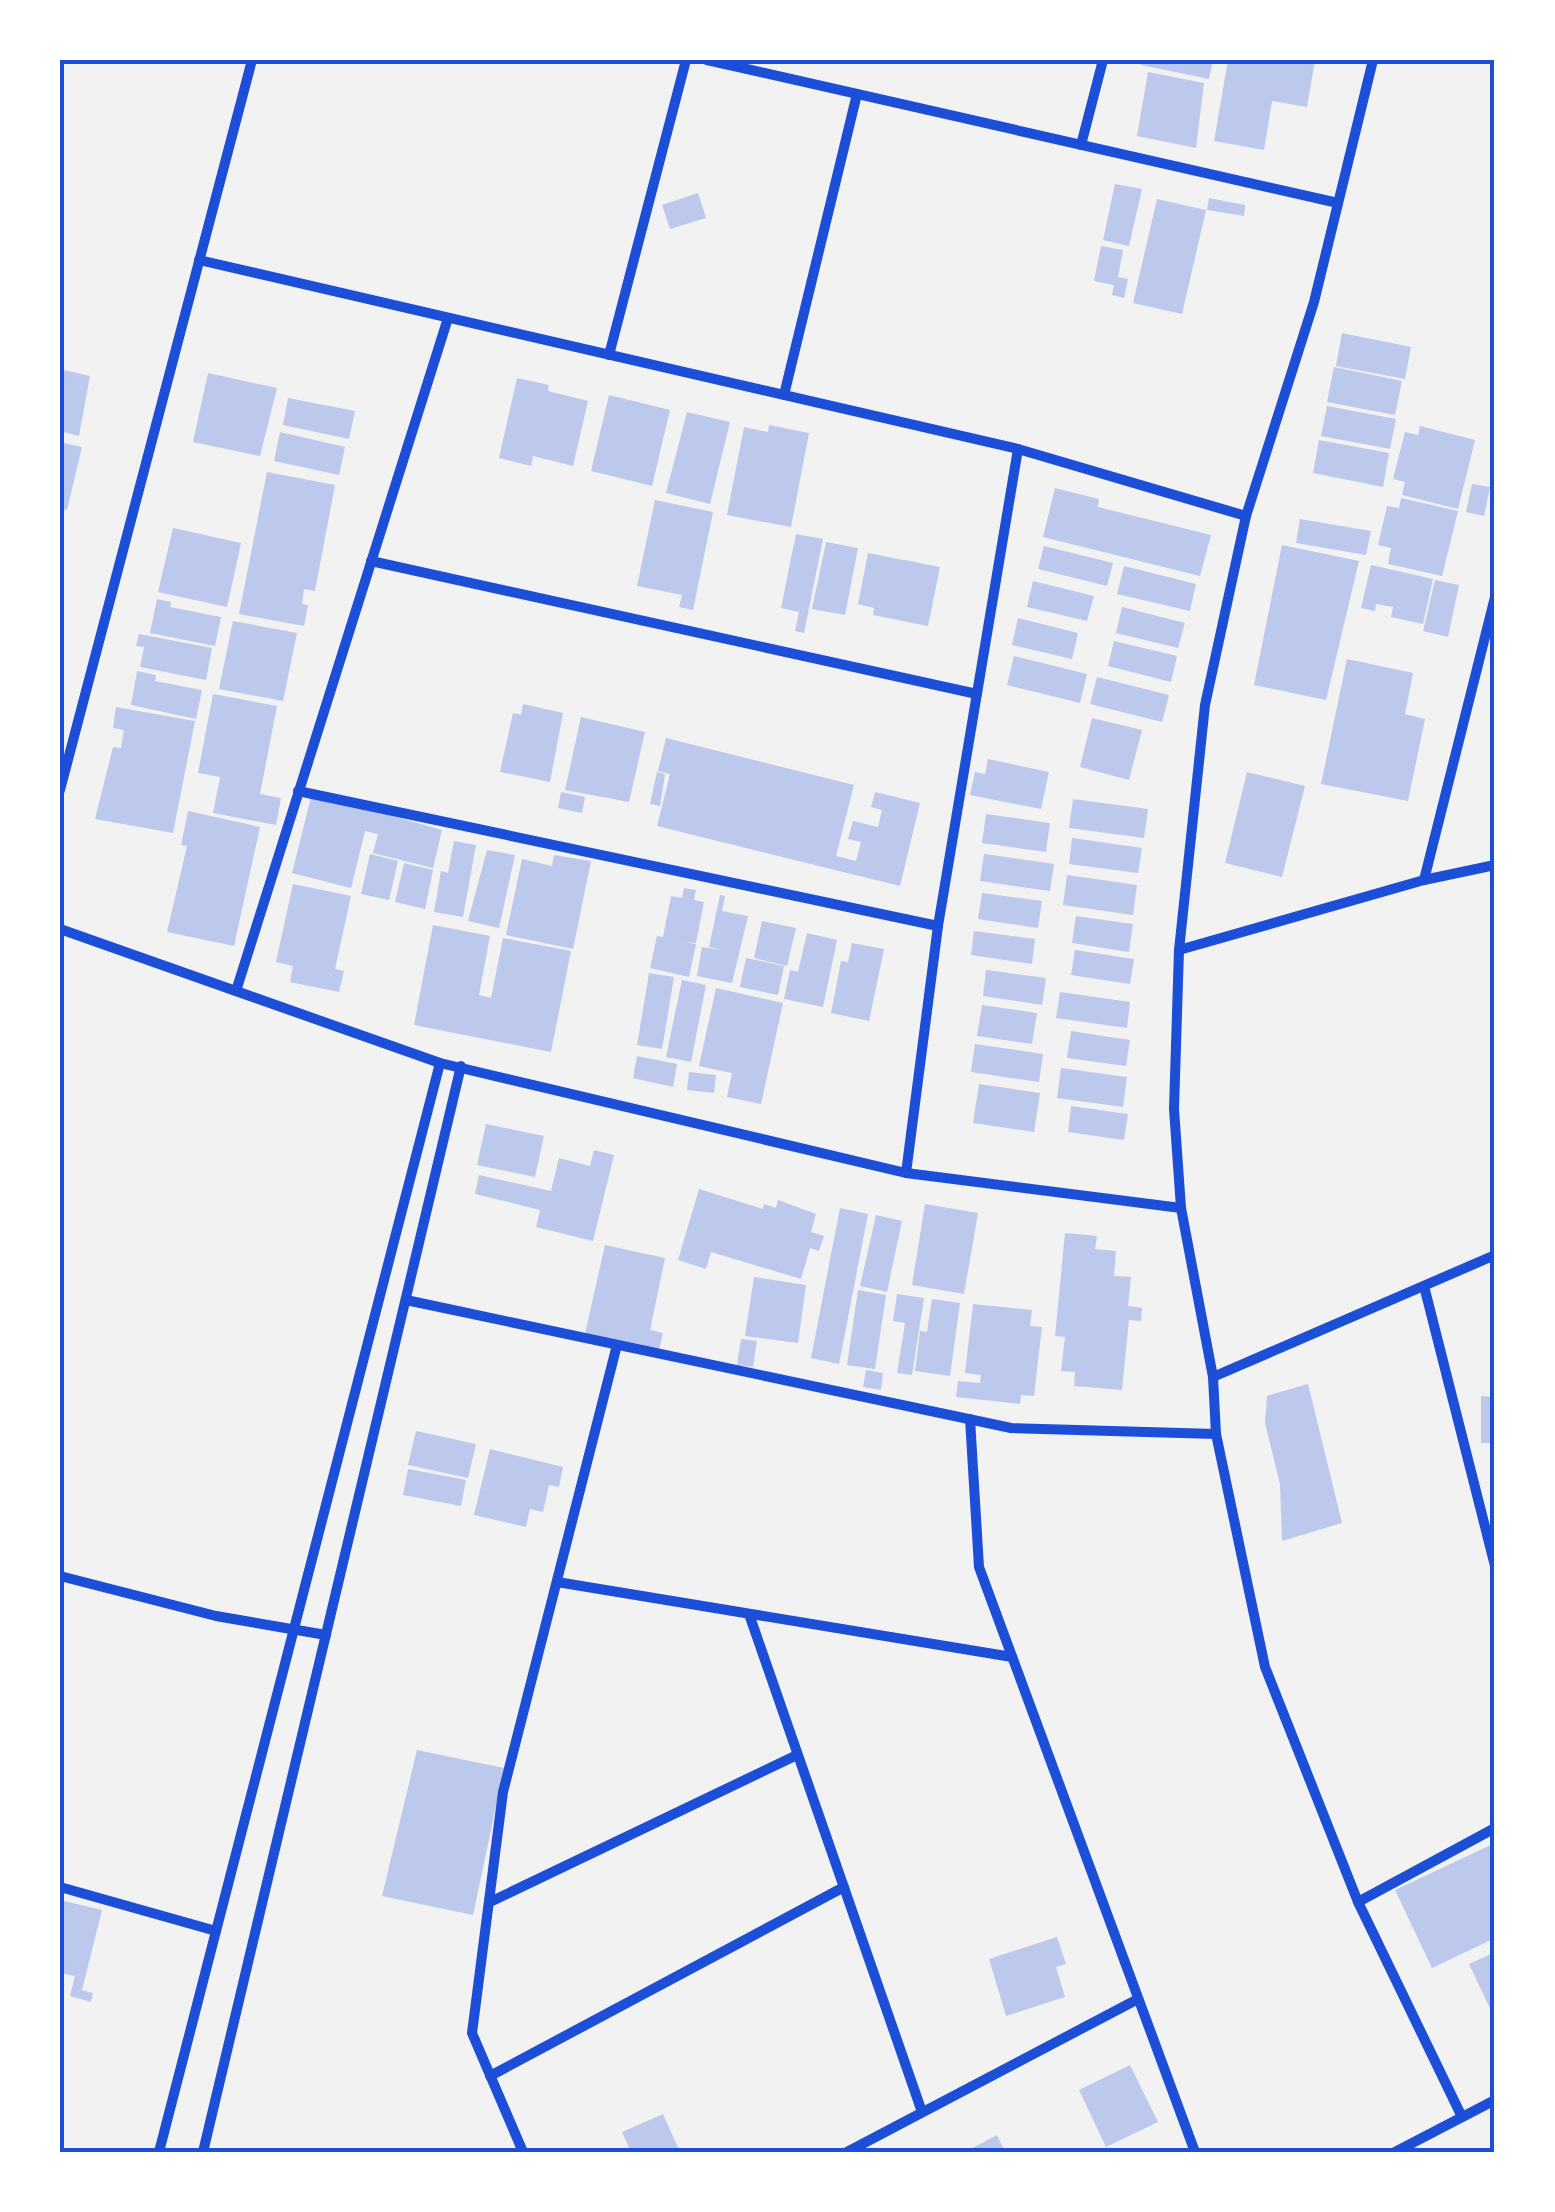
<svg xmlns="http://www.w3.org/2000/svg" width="1555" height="2212" viewBox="0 0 1555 2212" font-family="Merriweather,serif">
<rect width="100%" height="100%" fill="#f2f2f2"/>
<g fill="#bdc9ec">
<polygon points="1142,60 1213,60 1209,79 1141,65"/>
<polygon points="1228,60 1315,60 1307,107 1272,101 1264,150 1214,141"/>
<polygon points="1148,72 1204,83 1196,148 1137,136"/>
<polygon points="1115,184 1142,189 1129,246 1103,240"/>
<polygon points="698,193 706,218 670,229 662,205"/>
<polygon points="1209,198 1245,205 1244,216 1207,210"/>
<polygon points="1157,199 1206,210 1182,314 1133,303"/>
<polygon points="1101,246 1123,250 1118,277 1128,279 1124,298 1112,295 1114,285 1094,281"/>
<polygon points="1342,333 1411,347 1405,379 1336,366"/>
<polygon points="1334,367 1402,381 1395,415 1327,402"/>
<polygon points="60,369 90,376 79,436 60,431"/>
<polygon points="208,373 277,388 260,456 193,442"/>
<polygon points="517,378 549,385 548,391 588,401 573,466 533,456 531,466 499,458"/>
<polygon points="609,395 670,410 652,486 591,471"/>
<polygon points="288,398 355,411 349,439 283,425"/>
<polygon points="1327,406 1396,419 1390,449 1321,436"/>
<polygon points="687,412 730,422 710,504 666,493"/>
<polygon points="769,425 809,433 791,527 727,515 744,427 768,432"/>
<polygon points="1420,426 1475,440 1458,509 1402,495 1405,482 1393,479 1405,432 1418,435"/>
<polygon points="280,432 345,447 339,475 274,461"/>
<polygon points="1319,440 1389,453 1383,487 1313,473"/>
<polygon points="60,442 82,447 67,510 60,509"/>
<polygon points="267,472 335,485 315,591 304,589 302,604 308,605 304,626 239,614"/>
<polygon points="1472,484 1490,487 1484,516 1466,512"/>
<polygon points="1055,488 1099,499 1098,507 1211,535 1200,576 1043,537"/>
<polygon points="1401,498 1458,511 1442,576 1388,564 1391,548 1378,545 1387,506 1399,508"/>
<polygon points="655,500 713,512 693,610 679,607 682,595 637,586"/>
<polygon points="1300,519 1371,531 1366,555 1296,543"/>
<polygon points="173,528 241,543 227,607 158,592"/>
<polygon points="796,534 823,539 804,633 795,631 799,612 781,608"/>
<polygon points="826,542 858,548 845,615 812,609"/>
<polygon points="1282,545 1359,561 1326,700 1254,685"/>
<polygon points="1044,546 1113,563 1107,586 1038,569"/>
<polygon points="868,553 940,567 928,626 873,615 874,608 858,604"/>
<polygon points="1371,565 1433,579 1423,624 1391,617 1393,607 1376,604 1375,611 1361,608"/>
<polygon points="1124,566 1196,584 1190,611 1117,594"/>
<polygon points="1435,580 1459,585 1448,637 1423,631"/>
<polygon points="1033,581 1094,596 1087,621 1027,607"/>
<polygon points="157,599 171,602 170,607 221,617 215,646 150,633"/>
<polygon points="1122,607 1185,623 1178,648 1116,633"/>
<polygon points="1018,618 1078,633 1072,659 1012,645"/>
<polygon points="233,621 297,633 283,701 219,689"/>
<polygon points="139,634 212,648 206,680 140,667 144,647 136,646"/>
<polygon points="1114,641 1177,656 1171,682 1108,666"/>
<polygon points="1014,656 1087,674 1080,703 1007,685"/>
<polygon points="1347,659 1413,673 1405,714 1425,719 1408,801 1321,784"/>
<polygon points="137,671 156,675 155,681 202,690 196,719 131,705"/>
<polygon points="1097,677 1169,695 1162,722 1090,704"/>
<polygon points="213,694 277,706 260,794 281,798 276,825 213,813 220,777 198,773"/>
<polygon points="523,704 563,713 550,782 500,772 513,713 521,715"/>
<polygon points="116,707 195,721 173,833 95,819 113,747 121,748 124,730 113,728"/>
<polygon points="581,717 645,732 629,802 565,790"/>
<polygon points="1092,718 1142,730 1129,780 1080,767"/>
<polygon points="666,738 854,785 836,856 856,861 861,842 848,839 853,821 878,827 882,810 871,807 875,792 920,803 900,886 657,826 670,774 658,771"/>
<polygon points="988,759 1049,772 1041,809 970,795 975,772 985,774"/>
<polygon points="657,772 665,774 660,806 650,804"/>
<polygon points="1247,772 1305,786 1282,877 1225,863"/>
<polygon points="561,792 585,797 582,813 558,808"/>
<polygon points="312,793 442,830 433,868 373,853 378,834 365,831 351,888 292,873"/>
<polygon points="1073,799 1148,809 1144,838 1069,828"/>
<polygon points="188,811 260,827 234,946 167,932 187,846 181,845"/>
<polygon points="986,814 1050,823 1046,852 982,843"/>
<polygon points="1072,838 1142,848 1138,873 1069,864"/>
<polygon points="454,841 476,845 463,917 434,912 441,871 448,873"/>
<polygon points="487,850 515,855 499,928 468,921"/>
<polygon points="370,854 398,861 389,900 361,894"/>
<polygon points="984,854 1054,864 1050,891 980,881"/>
<polygon points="554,855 591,861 573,949 506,935 522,859 552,866"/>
<polygon points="404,863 433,870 425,909 395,902"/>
<polygon points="1067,875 1137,885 1133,915 1063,905"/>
<polygon points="293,884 351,896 335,969 344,971 339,992 290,982 293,966 276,962"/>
<polygon points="684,888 696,890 694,900 704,902 696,943 684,942 696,944 689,977 650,968 657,936 663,937 671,896 682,898"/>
<polygon points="982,893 1042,901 1038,928 978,919"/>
<polygon points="720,895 725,896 722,911 748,916 732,983 697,976 702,947 720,950 709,947"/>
<polygon points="1076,916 1133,924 1129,952 1072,943"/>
<polygon points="762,921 796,928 787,966 754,958"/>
<polygon points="433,925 490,936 479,995 491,998 503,938 571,951 551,1052 414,1025"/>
<polygon points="974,931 1035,939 1032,964 971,955"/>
<polygon points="807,933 837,940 823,1007 784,999 790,970 798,972"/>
<polygon points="852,943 884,949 869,1021 831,1013 841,961 848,962"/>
<polygon points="1075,950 1134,959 1130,984 1071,975"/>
<polygon points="746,958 784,966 778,995 740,987"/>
<polygon points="986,970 1046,978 1042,1005 983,996"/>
<polygon points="649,973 674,977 662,1049 637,1045"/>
<polygon points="682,980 706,985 691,1062 666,1057"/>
<polygon points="716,988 783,1003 761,1104 727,1097 732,1073 699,1066"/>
<polygon points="1060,992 1130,1002 1127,1028 1056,1018"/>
<polygon points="982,1005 1037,1013 1032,1044 977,1036"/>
<polygon points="1071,1031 1130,1040 1126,1066 1067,1058"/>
<polygon points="975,1044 1043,1054 1039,1082 971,1072"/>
<polygon points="637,1056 677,1064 673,1087 633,1078"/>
<polygon points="1061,1068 1127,1077 1123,1107 1057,1098"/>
<polygon points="689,1072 716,1075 714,1093 687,1090"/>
<polygon points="979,1084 1040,1093 1034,1132 973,1123"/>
<polygon points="1071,1106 1128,1114 1124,1140 1068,1132"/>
<polygon points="486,1124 544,1136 535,1177 477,1165"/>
<polygon points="594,1150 614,1155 593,1241 536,1227 540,1210 475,1194 479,1175 551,1191 559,1158 590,1166"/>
<polygon points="699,1189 763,1209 764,1204 776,1208 778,1200 816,1214 811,1232 824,1236 819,1251 810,1248 801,1279 711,1252 706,1269 678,1260"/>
<polygon points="925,1204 978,1213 964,1294 912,1285"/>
<polygon points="840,1208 868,1214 839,1364 811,1358"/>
<polygon points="876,1215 902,1221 887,1292 860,1286"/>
<polygon points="1065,1233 1097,1236 1095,1249 1116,1251 1114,1276 1131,1277 1128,1306 1142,1308 1141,1321 1129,1320 1122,1390 1074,1386 1075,1372 1061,1371 1065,1337 1055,1336"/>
<polygon points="605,1245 665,1258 650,1330 663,1333 659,1350 585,1334"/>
<polygon points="754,1277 806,1285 798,1343 745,1336"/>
<polygon points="858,1290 886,1295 875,1369 847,1365"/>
<polygon points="897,1294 924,1298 912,1375 897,1373 905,1323 893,1321"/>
<polygon points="932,1299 960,1303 950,1376 915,1371 920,1331 927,1332"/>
<polygon points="973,1304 1032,1310 1030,1326 1042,1327 1034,1396 1021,1395 1020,1404 956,1397 958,1381 980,1383 981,1375 965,1373"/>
<polygon points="741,1339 757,1341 753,1367 737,1365"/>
<polygon points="866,1370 883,1373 881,1390 863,1387"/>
<polygon points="1308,1384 1342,1523 1282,1541 1280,1484 1265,1423 1267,1396"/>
<polygon points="1481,1396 1495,1397 1495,1443 1481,1443"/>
<polygon points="416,1431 476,1444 468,1478 408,1465"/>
<polygon points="490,1449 563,1467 559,1487 549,1485 543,1512 530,1509 526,1527 474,1515"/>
<polygon points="408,1469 466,1480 461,1506 403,1495"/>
<polygon points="417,1750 504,1768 473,1915 382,1896"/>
<polygon points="1495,1843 1495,1938 1432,1968 1395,1890"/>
<polygon points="60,1900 102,1910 82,1990 93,1993 91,2002 70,1996 75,1976 60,1973"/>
<polygon points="1057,1937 1066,1964 1056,1967 1065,1997 1006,2016 989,1959"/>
<polygon points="1495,1952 1495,2019 1469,1964"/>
<polygon points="1130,2065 1158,2122 1106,2147 1079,2090"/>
<polygon points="663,2114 680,2152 631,2152 622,2132"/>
<polygon points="997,2135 1005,2152 965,2152"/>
</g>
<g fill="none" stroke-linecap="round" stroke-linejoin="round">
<g stroke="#1d4ed8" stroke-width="10">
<polyline points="707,60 1338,203"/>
<polyline points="1373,60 1314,302 1246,516 1205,705 1179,950 1174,1109 1181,1208 1213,1377 1216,1434 1265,1667 1358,1902 1462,2117"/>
<polyline points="1081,145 1103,60"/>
<polyline points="199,260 1018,449 1246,516"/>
<polyline points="609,355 686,60"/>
<polyline points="784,395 857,94"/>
<polyline points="371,561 977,694"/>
<polyline points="60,790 252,60"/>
<polyline points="298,791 938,926"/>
<polyline points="1424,880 1495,597"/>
<polyline points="60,929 440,1063 906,1173 1181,1208"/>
<polyline points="1179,950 1424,880 1495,865"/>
<polyline points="236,991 448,318"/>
<polyline points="906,1173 938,926 1018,449"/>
<polyline points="1424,1286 1495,1566"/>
<polyline points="406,1300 1011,1428 1216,1434"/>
<polyline points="1213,1377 1495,1255"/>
<polyline points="970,1419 979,1567 1195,2152"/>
<polyline points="60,1576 216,1616 326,1635"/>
<polyline points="557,1582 1012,1657"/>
<polyline points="749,1614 922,2112"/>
<polyline points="60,1887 216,1931"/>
<polyline points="490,1902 797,1755"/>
<polyline points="1358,1902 1495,1828"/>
<polyline points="490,2076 844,1887"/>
<polyline points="159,2152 440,1063"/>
<polyline points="203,2152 461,1066"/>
<polyline points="523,2152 472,2033 503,1792 617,1345"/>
<polyline points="847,2152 1138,1999"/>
<polyline points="1395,2152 1495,2100"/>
</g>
</g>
<rect width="1555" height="2212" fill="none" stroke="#ffffff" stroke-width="125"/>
<rect x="62" y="62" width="1430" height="2088" fill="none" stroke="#1d4ed8" stroke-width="4"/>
</svg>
